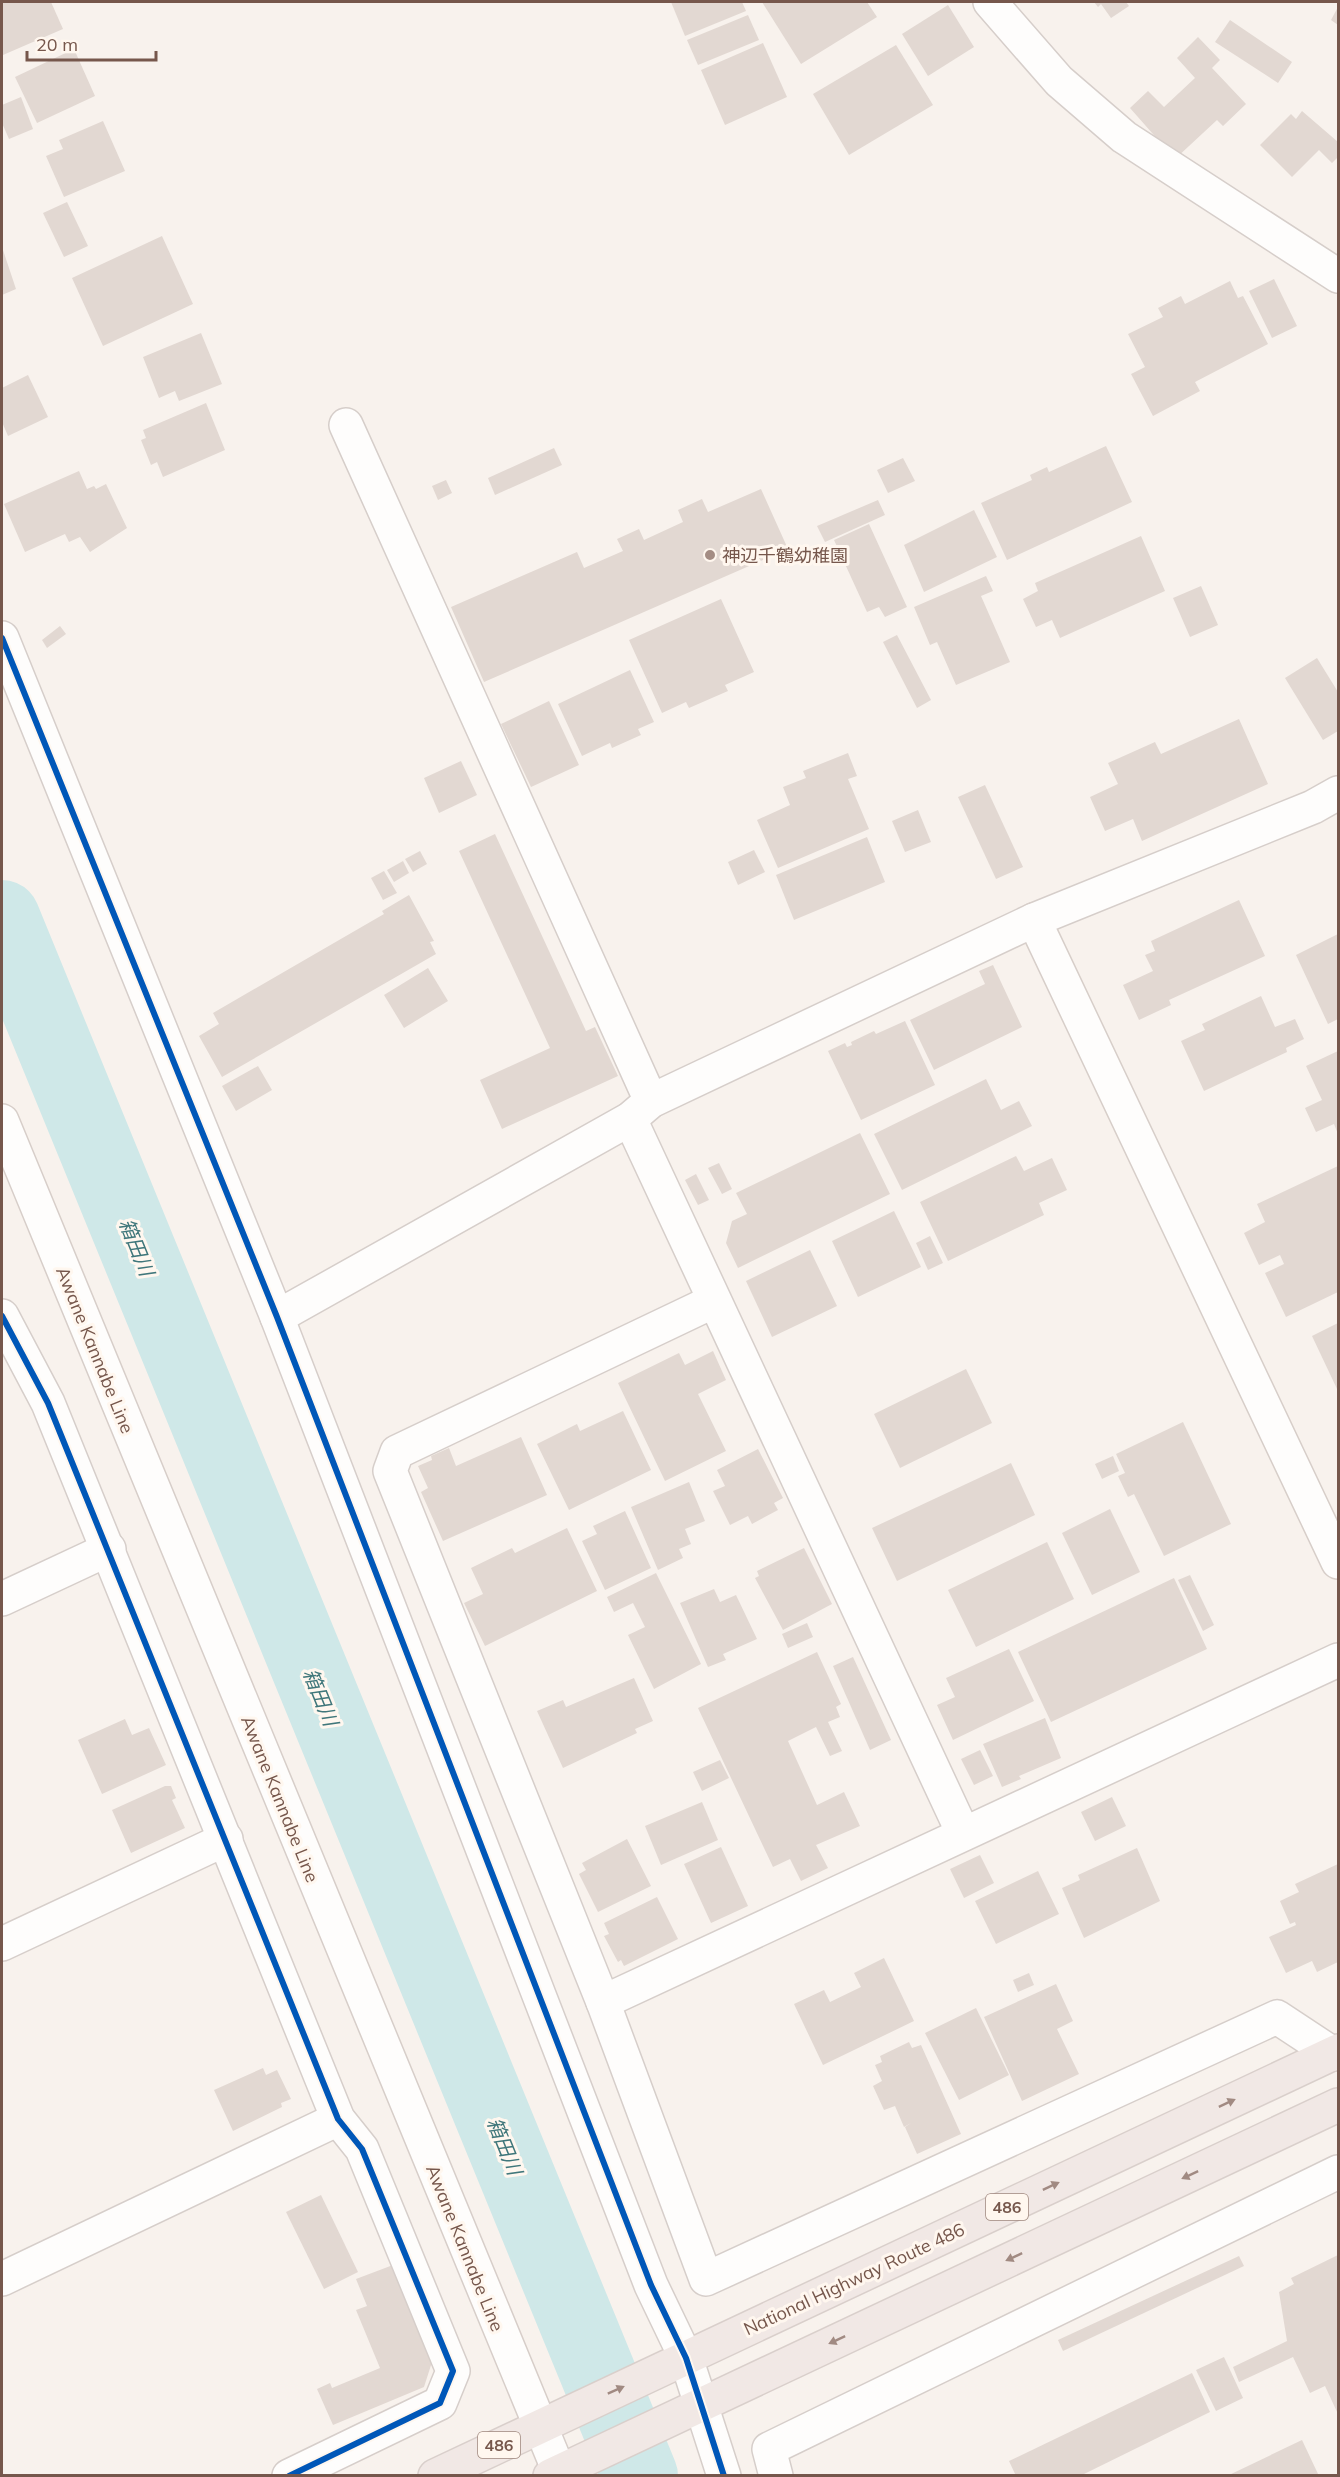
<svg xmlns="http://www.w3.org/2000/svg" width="1340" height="2477" viewBox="0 0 1340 2477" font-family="Mulish,'Noto Sans JP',sans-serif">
<rect width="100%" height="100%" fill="#f8f2ed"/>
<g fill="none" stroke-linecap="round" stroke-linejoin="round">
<polyline stroke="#cfe8e8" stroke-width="76" points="2,918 640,2476"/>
</g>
<g fill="#e2d8d2">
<polygon points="2,2 51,2 63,29 3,55"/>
<polygon points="671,2 742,2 746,11 685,36"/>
<polygon points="762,2 867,2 877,17 801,64"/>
<polygon points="1094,2 1126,2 1129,6 1111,18 1101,4 1098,7"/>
<polygon points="948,5 974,47 928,76 902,34"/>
<polygon points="1338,7 1338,25 1331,20"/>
<polygon points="748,15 759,40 698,65 687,40"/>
<polygon points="1230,20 1292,62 1278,83 1215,42"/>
<polygon points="1198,37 1220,60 1212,68 1246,104 1223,126 1217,120 1175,159 1130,108 1148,91 1164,107 1195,78 1177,58"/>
<polygon points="763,43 787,97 725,125 701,70"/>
<polygon points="896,45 933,105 849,155 813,94"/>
<polygon points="74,49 95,96 37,123 15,77"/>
<polygon points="21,97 33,129 9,139 2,123 2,105"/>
<polygon points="1302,111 1338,142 1338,157 1332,163 1319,150 1292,177 1260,145 1291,114 1296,119"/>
<polygon points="103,121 125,171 64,197 46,156 63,149 59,140"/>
<polygon points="67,202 88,246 64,257 43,213"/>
<polygon points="162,236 193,304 103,346 72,278"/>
<polygon points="2,247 16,289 2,295"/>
<polygon points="1274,279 1297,326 1272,338 1249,291"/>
<polygon points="1230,281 1238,298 1243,296 1268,344 1195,382 1200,391 1153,416 1131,374 1145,367 1128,334 1163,317 1158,308 1181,296 1185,304"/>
<polygon points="201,333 222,384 179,401 175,391 159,398 143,357"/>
<polygon points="28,375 48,417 8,436 2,422 2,388"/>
<polygon points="206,403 225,450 163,477 157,462 151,465 141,440 146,438 143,430"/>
<polygon points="1106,446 1132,502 1007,560 981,503 1032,480 1030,475 1047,467 1049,472"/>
<polygon points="554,448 562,465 495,495 488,478"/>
<polygon points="903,458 915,481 888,493 877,470"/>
<polygon points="79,471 87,489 94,486 96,489 106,484 127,528 90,552 80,537 69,542 65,534 25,552 4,504"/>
<polygon points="446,480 452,493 438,500 432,486"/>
<polygon points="761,489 788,549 484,682 451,607 577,552 584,568 623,551 617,539 639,529 644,540 683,522 678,510 702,499 708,512"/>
<polygon points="878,500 885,515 825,542 817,526"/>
<polygon points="974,510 997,557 924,592 904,545"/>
<polygon points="869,524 907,607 885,617 879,607 867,612 834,540"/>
<polygon points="1141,536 1165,591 1060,638 1052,620 1036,627 1023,599 1038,591 1035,583"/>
<polygon points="986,576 993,591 981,596 1010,662 956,685 937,642 930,645 914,607"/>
<polygon points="1201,586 1218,625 1190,637 1173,598"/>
<polygon points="721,599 754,672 725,685 728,691 689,708 686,702 662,713 629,640"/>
<polygon points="60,626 66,634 47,648 42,640"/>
<polygon points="897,635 931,700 917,708 883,642"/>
<polygon points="1317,658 1338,692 1338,731 1323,740 1285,678"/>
<polygon points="630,670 654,722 638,729 641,735 612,748 610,743 582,756 558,704"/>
<polygon points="549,701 579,765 531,787 501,724"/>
<polygon points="1239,719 1268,784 1142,841 1133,819 1105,831 1090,797 1118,784 1108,763 1155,742 1161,754"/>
<polygon points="848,753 857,776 848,779 869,829 778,868 757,820 790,805 783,787 806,778 803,771"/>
<polygon points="461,761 477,795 439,813 424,778"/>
<polygon points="985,785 1023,867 996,879 958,797"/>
<polygon points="918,810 931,842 905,852 892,821"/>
<polygon points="495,834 586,1031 595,1027 618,1076 502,1129 480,1080 550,1048 459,851"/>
<polygon points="867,837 885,882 794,920 776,875"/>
<polygon points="754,850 765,872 738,885 728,862"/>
<polygon points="420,851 427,864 413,872 405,859"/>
<polygon points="403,861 409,873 394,882 387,870"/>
<polygon points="384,871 397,893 383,900 371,878"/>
<polygon points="409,895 434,941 430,942 436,954 222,1077 199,1036 219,1024 213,1013 384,914 382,911"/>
<polygon points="1239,900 1265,956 1169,1000 1171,1005 1139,1020 1123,985 1153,971 1145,955 1155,951 1151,941"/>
<polygon points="1338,934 1338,1019 1328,1024 1296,955"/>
<polygon points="993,965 1022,1027 934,1070 910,1020 985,984 979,971"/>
<polygon points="428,968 448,1001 404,1028 384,995"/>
<polygon points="1261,996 1275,1027 1295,1019 1304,1039 1286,1048 1287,1052 1204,1091 1181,1041 1205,1030 1202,1024"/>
<polygon points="905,1021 935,1085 861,1120 828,1051 845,1043 847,1047 852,1045 851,1042 874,1031 876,1034"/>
<polygon points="1338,1051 1338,1134 1334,1124 1316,1132 1305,1108 1322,1100 1306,1066"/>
<polygon points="258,1066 272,1090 236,1111 222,1086"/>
<polygon points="986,1079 1001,1110 1019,1101 1032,1126 902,1190 874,1134"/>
<polygon points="860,1133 890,1194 738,1268 726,1243 732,1221 747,1214 736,1193"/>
<polygon points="1016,1156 1024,1171 1052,1158 1067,1190 1039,1203 1044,1215 948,1261 920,1202"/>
<polygon points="719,1163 732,1189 722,1194 708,1168"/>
<polygon points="1338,1166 1338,1292 1286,1317 1265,1273 1284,1264 1280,1255 1259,1265 1244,1233 1265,1222 1257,1204"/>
<polygon points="696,1174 709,1200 698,1205 685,1180"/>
<polygon points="894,1211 921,1267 858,1297 832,1241"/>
<polygon points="930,1236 943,1263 928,1270 916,1243"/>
<polygon points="810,1250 837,1306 772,1337 746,1281"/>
<polygon points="1338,1323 1338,1391 1312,1336"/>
<polygon points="713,1351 726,1380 698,1394 726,1451 665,1481 618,1383 679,1353 685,1365"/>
<polygon points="966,1369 992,1423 900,1468 874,1414"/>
<polygon points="623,1411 651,1470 569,1510 537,1444 577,1424 580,1431"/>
<polygon points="1183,1422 1231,1524 1164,1556 1134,1494 1128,1497 1118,1476 1125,1473 1116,1454"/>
<polygon points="521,1437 547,1495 443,1541 421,1492 428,1488 418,1466 432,1460 431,1456 449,1448 456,1466"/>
<polygon points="758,1449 783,1498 774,1503 778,1510 752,1524 748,1516 730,1525 713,1491 725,1486 717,1470"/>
<polygon points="1113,1456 1119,1471 1102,1479 1095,1464"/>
<polygon points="1011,1463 1035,1515 897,1581 872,1528"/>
<polygon points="689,1482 705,1521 685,1529 691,1544 679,1549 683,1558 658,1570 631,1507"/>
<polygon points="1110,1509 1140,1572 1092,1595 1062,1533"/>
<polygon points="625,1511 651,1568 605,1590 582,1541 597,1534 593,1526"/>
<polygon points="567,1528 597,1591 485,1646 464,1603 483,1594 471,1568 512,1548 515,1553"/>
<polygon points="1047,1542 1074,1599 976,1647 948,1590"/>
<polygon points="804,1548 832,1604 783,1630 755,1578 759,1576 757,1571"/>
<polygon points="656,1573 701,1664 654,1689 628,1635 645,1627 633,1603 614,1612 607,1597"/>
<polygon points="1190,1575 1214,1625 1203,1631 1178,1580"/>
<polygon points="1174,1578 1207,1649 1051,1722 1018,1652"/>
<polygon points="714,1589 720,1602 736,1595 757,1639 723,1654 726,1660 708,1667 680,1603"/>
<polygon points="807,1623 813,1637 788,1648 782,1634"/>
<polygon points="1009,1649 1034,1701 953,1740 937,1705 955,1697 946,1678"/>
<polygon points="817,1652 841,1704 836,1707 840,1717 828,1722 842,1751 830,1756 816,1727 788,1741 817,1805 844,1792 860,1826 816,1845 828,1868 801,1881 790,1859 773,1867 698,1708"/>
<polygon points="853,1657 891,1740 870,1750 833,1666"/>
<polygon points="634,1678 653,1721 635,1729 637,1733 563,1768 537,1711 563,1700 566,1707"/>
<polygon points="1045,1718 1061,1758 1019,1776 1021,1779 1002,1787 983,1744"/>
<polygon points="125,1719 132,1735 149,1728 166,1765 102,1794 78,1740"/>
<polygon points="980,1750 993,1776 974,1785 961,1759"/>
<polygon points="720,1760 729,1778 702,1791 693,1772"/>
<polygon points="165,1786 171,1786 176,1798 172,1800 185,1828 131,1853 112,1810"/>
<polygon points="1112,1797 1126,1826 1095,1841 1081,1812"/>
<polygon points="702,1802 718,1840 661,1865 645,1826"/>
<polygon points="627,1839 651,1886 598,1912 579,1874 586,1870 582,1863"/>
<polygon points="721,1847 748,1906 711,1923 684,1864"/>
<polygon points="1137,1848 1160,1901 1084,1938 1062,1888 1080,1880 1078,1875"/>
<polygon points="980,1855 994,1883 964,1898 950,1869"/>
<polygon points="1338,1864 1338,1962 1317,1972 1312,1961 1286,1973 1269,1937 1296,1925 1295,1922 1290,1924 1280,1901 1299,1892 1295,1884"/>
<polygon points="1038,1871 1059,1914 996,1944 975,1901"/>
<polygon points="657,1897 678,1939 624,1966 621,1960 618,1962 604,1936 609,1934 604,1923"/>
<polygon points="884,1958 914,2021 823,2065 794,2004 824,1990 830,2002 861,1987 854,1973"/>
<polygon points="1029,1973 1034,1985 1018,1992 1013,1980"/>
<polygon points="1056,1984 1073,2021 1057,2029 1079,2074 1022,2101 984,2017"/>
<polygon points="976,2008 1009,2075 959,2100 925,2033"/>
<polygon points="909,2042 912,2048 921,2045 961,2134 917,2154 905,2127 911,2123 904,2127 895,2106 884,2110 873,2086 882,2081 875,2065 882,2062 880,2056"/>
<polygon points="263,2068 266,2075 277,2070 291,2099 281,2103 282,2107 233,2131 214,2090"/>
<polygon points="321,2195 358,2272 324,2289 286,2212"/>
<polygon points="1338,2255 1338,2414 1325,2386 1310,2393 1293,2357 1239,2382 1233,2367 1287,2341 1279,2292 1294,2284 1291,2278"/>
<polygon points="1239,2256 1244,2266 1063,2351 1058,2340"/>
<polygon points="393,2265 432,2362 424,2387 333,2425 317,2389 330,2383 332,2388 380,2368 356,2310 367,2306 356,2279"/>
<polygon points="1224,2357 1243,2398 1216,2411 1196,2370"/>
<polygon points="1192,2373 1210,2412 1080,2476 1016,2476 1009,2461"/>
<polygon points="1302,2440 1319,2476 1227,2476"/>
</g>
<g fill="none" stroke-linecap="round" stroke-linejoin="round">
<g stroke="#d6ceca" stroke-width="36">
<g id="street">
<polyline points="990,2 1059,81 1124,137 1338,276"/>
<polyline points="346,425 651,1101"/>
<polyline points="2,638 277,1317 651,2285 686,2358 724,2476"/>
<polyline points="630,1119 963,1833"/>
<polyline points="714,1301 397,1452 390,1471 603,2002 706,2279 1277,2017 1333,2054"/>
<polyline points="2,1316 48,1403 338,2119 362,2149 453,2371 440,2403 289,2476"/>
<polyline points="277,1317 630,1119 651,1101 1034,920 1313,807 1338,793"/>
<polyline points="2,1599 109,1549"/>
<polyline points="2,1944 226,1839"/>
<polyline points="603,2002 1338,1660"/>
<polyline points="2,2279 338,2119"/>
<polyline points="776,2476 769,2449 1338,2172"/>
</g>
</g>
<g stroke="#d7cec9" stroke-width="36">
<g id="secondary">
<polyline points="1034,920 1338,1562"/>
<polyline points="2,1121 561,2476"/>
</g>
</g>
<g stroke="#d9cfcb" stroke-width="36">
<g id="highway">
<polyline points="435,2476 1338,2051"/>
<polyline points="550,2476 1338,2105"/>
</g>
</g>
<use href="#street" stroke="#fefdfc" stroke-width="33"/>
<use href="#secondary" stroke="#fefdfc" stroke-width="33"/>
<use href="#highway" stroke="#f1e8e5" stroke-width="33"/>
<g stroke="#fff7ef" stroke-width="10">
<g id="cycleway">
<polyline points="2,638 277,1317 651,2285 686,2358 724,2476"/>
<polyline points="2,1316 48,1403 338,2119 362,2149 453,2371 440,2403 289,2476"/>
</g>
</g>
<use href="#cycleway" stroke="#0057b8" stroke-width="6"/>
</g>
<defs><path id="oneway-solid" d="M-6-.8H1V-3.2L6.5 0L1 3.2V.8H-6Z" transform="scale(1.5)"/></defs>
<g fill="#a18a82">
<use href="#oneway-solid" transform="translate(1227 2103) rotate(-25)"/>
<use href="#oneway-solid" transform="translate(1190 2175) rotate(155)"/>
<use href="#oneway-solid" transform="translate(1051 2186) rotate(-25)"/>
<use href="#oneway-solid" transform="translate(1014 2257) rotate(155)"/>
<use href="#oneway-solid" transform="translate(837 2340) rotate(155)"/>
<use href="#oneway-solid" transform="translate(616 2390) rotate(-24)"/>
</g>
<circle fill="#a48d84" stroke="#fff7ef" stroke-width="2" cx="710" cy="555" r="6"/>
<g text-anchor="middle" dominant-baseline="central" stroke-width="6" stroke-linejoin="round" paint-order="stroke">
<g fill="#fff7ef" stroke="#9f877d" stroke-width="1.5">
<rect x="986" y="2194" width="42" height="26" rx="4.5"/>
<rect x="478" y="2432" width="42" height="26" rx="4.5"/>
</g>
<g font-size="16" font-weight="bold" fill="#76574c">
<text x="1007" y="2207">486</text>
<text x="499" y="2445">486</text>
</g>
<g font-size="18" fill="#76574c" stroke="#fff7ef" text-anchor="start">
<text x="722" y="555">神辺千鶴幼稚園</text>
</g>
<g font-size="18" fill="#76574c" stroke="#fff7ef">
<text transform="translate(95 1350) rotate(68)">Awane Kannabe Line</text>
<text transform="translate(280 1799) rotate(68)">Awane Kannabe Line</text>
<text transform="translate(465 2248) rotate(68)">Awane Kannabe Line</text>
<text transform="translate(854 2279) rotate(-25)">National Highway Route 486</text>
</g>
<g font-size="20" font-style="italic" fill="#40777b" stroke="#fff7ef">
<text transform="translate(137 1247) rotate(68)">箱田川</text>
<text transform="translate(321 1697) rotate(68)">箱田川</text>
<text transform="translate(505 2146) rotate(68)">箱田川</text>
</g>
</g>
<rect width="1340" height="2477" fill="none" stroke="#76574c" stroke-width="6"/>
<path d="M27 51v9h129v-9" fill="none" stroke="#76574c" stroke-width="3"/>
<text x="36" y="51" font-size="18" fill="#76574c" stroke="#fff7ef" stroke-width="4.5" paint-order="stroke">20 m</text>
</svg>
